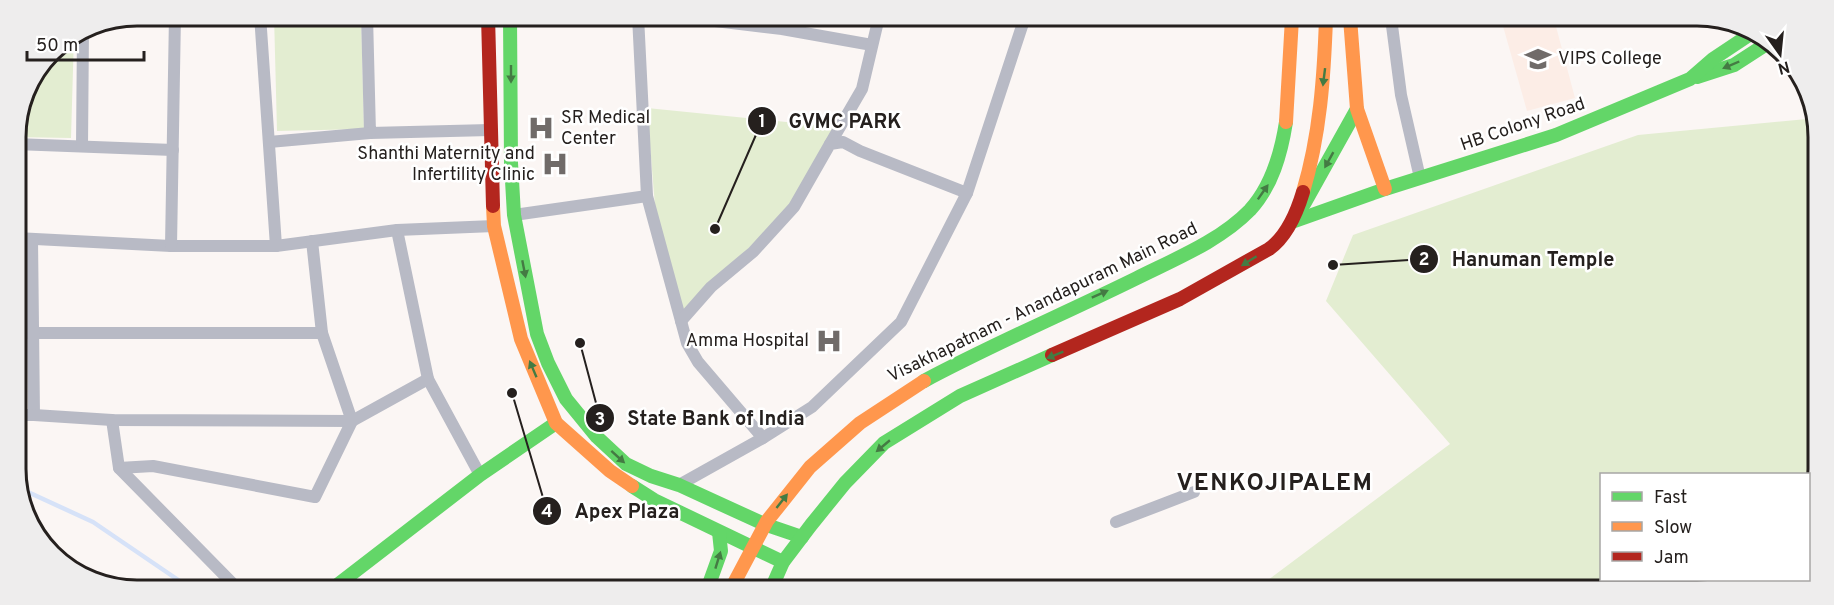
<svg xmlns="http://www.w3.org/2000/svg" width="1834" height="605" viewBox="0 0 1834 605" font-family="Overpass,sans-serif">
<rect width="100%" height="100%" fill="#fbf6f4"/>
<polygon fill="#fcede6" points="1501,19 1554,19 1575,98 1527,111"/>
<g fill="#e3edd1">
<polygon points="274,15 361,16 364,129 277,131"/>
<path d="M74,35L71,138L15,137C15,108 30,72 50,51C56,45 66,40 74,35Z"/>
<polygon points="647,108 835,127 793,204 682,315 655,206"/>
<polygon points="1817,118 1815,500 1809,510 1808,474 1602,474 1602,580 1733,580 1705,590 1256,589 1450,444 1326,301 1353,235 1638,135"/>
</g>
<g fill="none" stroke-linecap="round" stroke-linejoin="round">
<polyline stroke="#d6e2f8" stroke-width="4.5" points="17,487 93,522 187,586"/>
<g stroke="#b8bac5" stroke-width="12">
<polyline points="260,15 276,246"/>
<polyline points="367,16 370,133 490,130"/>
<polyline points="638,16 647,196 687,343 698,362 763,438"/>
<polyline points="674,16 782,29 872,45"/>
<polyline points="1391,18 1401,95 1420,178"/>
<polyline points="269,142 370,133"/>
<polyline points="15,144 173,150"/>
<polyline points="830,144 862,89 879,17"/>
<polyline points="82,146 83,29"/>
<polyline points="514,215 647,196"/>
<polyline points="397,230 428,379 480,475"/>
<polyline points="16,238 171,246 276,246 397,230 494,226"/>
<polyline points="312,241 322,333"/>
<polyline points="171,246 175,15"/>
<polyline points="681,321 711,287 753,252 794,207 830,144 843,142 860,151 967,193"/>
<polyline points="16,333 322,333 352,421 315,497 153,466 119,468 112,420"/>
<polyline points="17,415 34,415 32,239"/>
<polyline points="34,415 112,420 352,421 428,379"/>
<polyline points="119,468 235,586"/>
<polyline points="679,485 763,438 812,407 901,322 967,193 1025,17"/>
<polyline points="1116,522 1194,492"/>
</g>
<g stroke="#63d668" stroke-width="14">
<polyline points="510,16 511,163 514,215 537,334 548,363 566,399 597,437 626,464 651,476 679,485 764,524 802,537"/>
<polyline points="1697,77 1734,65 1768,43"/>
<polyline points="1304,204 1357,109"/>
<polyline points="1292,222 1385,189 1556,135 1690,79 1713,59 1752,33"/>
<path d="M924,381C993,344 1066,313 1137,278C1175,259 1220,241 1250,210C1272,186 1281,154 1286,122"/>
<polyline points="632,486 654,500 783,562"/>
<polyline points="336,586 480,475 556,423"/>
<polyline points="708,587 721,551 719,532"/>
<polyline points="772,587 783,562 811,525 845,483 884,443 960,396 1052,355"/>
</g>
<g stroke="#ff974d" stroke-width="14">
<polyline points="1350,18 1357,109 1385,189"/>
<polyline points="1286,122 1292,18"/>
<path d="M1303,192C1320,135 1324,77 1326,18"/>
<polyline points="493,206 494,226 521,339 556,423 610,471 632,486"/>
<polyline points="732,587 767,521 810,467 860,423 924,381"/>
</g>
<g stroke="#b3261e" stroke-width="14">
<polyline points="488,16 493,206"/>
<path d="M1052,355L1180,299L1269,249C1286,237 1297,212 1303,192"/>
</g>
</g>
<defs><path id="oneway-solid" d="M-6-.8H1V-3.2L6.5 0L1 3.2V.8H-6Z" transform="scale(1.5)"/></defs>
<g fill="#447b43">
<use href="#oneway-solid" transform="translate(1731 65) rotate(157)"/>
<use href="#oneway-solid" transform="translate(511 74) rotate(90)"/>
<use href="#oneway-solid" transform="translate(1324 77) rotate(97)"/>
<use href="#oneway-solid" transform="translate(1329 160) rotate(119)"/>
<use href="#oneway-solid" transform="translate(1263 192) rotate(-55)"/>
<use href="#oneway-solid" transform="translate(1249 261) rotate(148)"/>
<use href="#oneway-solid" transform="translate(524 269) rotate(79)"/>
<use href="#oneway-solid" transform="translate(1100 294) rotate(-24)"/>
<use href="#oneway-solid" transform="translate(1055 355) rotate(158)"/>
<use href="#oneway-solid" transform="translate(533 369) rotate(-113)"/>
<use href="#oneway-solid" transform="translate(883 446) rotate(140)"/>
<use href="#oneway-solid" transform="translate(618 457) rotate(42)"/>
<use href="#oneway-solid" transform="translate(782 501) rotate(-52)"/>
<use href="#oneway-solid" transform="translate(718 560) rotate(-73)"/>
</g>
<defs>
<g id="university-bare" transform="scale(2.07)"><path d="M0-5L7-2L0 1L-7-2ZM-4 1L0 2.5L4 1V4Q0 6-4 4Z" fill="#706b69" stroke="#fff" stroke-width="2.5" paint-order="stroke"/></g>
<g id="hospital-bare" transform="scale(2.07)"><path d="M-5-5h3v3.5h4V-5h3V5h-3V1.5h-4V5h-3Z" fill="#706b69" stroke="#fff" stroke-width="2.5" paint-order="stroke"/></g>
</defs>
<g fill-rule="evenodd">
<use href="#university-bare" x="1538" y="59"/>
<use href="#hospital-bare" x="541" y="128"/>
<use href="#hospital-bare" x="555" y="164"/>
<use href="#hospital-bare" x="829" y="341"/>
</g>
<g text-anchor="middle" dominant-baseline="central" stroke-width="5" stroke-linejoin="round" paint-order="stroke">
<g font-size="18" fill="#25201e" stroke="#fff" text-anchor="start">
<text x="1558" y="59">VIPS College</text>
<text x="561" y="118">SR Medical<tspan x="561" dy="21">Center</tspan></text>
<text x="535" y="154" text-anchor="end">Shanthi Maternity and<tspan x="535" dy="21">Infertility Clinic</tspan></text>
<text x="809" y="341" text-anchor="end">Amma Hospital</text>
</g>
<g font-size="18" fill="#25201e" stroke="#fff">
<text transform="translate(1523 125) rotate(-19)">HB Colony Road</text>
<text transform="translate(1043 303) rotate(-26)">Visakhapatnam - Anandapuram Main Road</text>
</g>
<g font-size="24" font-weight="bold" letter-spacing="1.5" fill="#25201e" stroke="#fff">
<text x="1275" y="484">VENKOJIPALEM</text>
</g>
</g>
<path d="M0 0H1834V605H0ZM137 26H1697A111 111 0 0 1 1808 137V469A111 111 0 0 1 1697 580H137A111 111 0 0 1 26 469V137A111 111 0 0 1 137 26Z" fill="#eeeded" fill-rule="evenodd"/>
<path fill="none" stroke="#25201e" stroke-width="3" d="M137 26H1697A111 111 0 0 1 1808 137V469A111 111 0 0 1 1697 580H137A111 111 0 0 1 26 469V137A111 111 0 0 1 137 26Z"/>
<path fill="none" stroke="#25201e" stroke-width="2" d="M715 229L762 121M1333 265L1424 259M580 343L600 418M512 393L547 511"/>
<g fill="#25201e" stroke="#fff" stroke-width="2">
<circle cx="715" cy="229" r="6"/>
<circle cx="1333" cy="265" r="6"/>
<circle cx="580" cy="343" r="6"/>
<circle cx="512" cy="393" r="6"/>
<circle cx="762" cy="121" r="15"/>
<circle cx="1424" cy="259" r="15"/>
<circle cx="600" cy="418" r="15"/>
<circle cx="547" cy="511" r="15"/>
</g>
<g font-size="18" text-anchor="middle" font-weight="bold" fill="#fff">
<text x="762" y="127">1</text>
<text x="1424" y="265">2</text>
<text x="600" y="425">3</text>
<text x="547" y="517">4</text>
</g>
<g font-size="20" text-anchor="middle" font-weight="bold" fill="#25201e" stroke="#fff" stroke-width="5" stroke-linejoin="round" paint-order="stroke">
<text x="845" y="128">GVMC PARK</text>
<text x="1533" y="266">Hanuman Temple</text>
<text x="716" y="425">State Bank of India</text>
<text x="627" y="518">Apex Plaza</text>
</g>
<rect x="1600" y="473" width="210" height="108" fill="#ffffff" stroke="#a8a6a5" stroke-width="1.5"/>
<rect x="1612" y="492" width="30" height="9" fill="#63d668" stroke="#a8a6a5" stroke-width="1.5"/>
<text x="1654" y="503" font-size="18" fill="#25201e">Fast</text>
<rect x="1612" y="522" width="30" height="9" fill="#ff974d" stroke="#a8a6a5" stroke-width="1.5"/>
<text x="1654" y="533" font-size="18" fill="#25201e">Slow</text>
<rect x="1612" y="552" width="30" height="9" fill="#b3261e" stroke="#a8a6a5" stroke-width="1.5"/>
<text x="1654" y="563" font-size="18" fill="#25201e">Jam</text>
<g transform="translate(1780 54) rotate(165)" stroke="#ffffff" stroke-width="4.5" paint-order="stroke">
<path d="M0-4.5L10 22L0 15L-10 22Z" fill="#25201e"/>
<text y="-9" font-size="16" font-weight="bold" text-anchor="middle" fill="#25201e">N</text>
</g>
<path d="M27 51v9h117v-9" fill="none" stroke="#25201e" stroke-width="3"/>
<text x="36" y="51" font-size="18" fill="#25201e" stroke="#ffffff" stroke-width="4.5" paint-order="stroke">50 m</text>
</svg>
